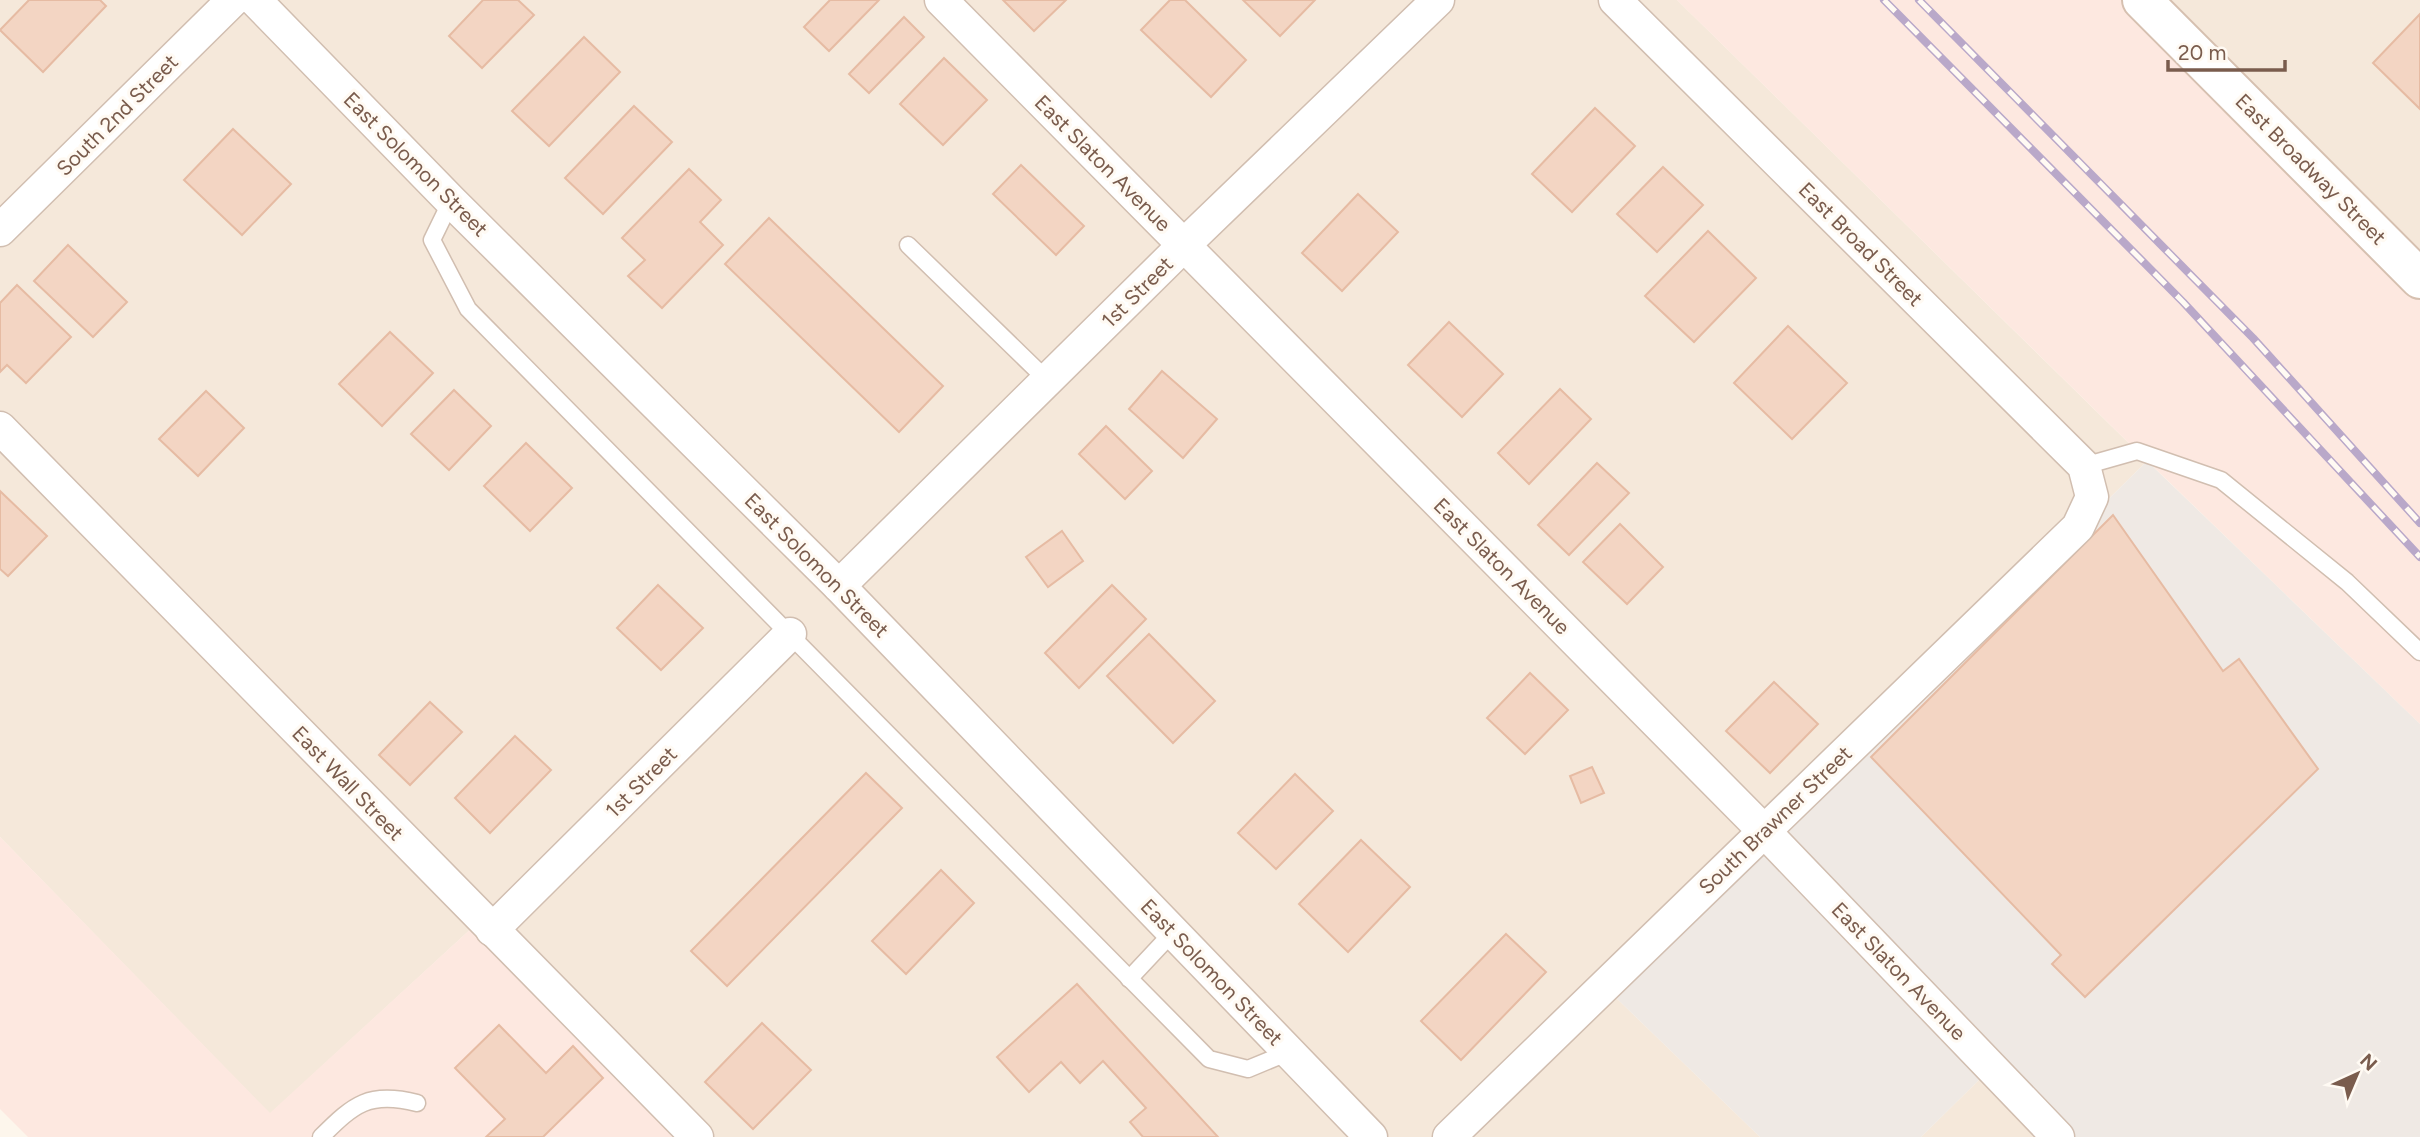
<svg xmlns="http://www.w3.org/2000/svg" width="2420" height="1137" viewBox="0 0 2420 1137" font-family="Figtree,sans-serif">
<rect width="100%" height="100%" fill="#fdf6ec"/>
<g fill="#f5e8da">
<polygon points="0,0 1677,0 2147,461 1610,992 1760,1137 684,1137 474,926 270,1114 0,837"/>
<polygon points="2134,0 2420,0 2420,291"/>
<polygon points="1983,1076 2043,1137 1921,1137"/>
</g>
<g fill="#fde8e0">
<polygon points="1677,0 2134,0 2420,291 2420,724 2137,451"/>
<polygon points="0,837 270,1113 474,926 684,1137 28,1137 0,1109"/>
</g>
<polygon fill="#efe9e4" points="2147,461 2420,724 2420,1137 2043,1137 1983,1076 1921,1137 1760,1137 1610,992 1757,848"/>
<g fill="#f3d5c3" stroke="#e6bba3" stroke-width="2">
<polygon points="29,0 100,0 106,6 43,72 0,30"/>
<polygon points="483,0 518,0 534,15 482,68 449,36"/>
<polygon points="830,0 879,0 829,51 804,27"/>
<polygon points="1003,0 1066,0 1034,31"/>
<polygon points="1170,0 1185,0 1246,60 1211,97 1141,30"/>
<polygon points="1243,0 1315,0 1280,36"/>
<polygon points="2420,14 2420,109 2373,63"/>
<polygon points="904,17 924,37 869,93 849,74"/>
<polygon points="584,37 620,72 549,146 512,111"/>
<polygon points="944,58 987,100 943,145 900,104"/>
<polygon points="634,106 672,142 603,214 565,178"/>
<polygon points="1595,108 1635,146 1572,212 1532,174"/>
<polygon points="233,129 291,184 242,235 184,180"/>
<polygon points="1021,165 1084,226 1056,255 993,194"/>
<polygon points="1663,167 1703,205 1657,252 1617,214"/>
<polygon points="689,169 721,200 700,222 723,245 662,308 628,276 645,260 622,238"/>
<polygon points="1358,194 1398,232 1342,291 1302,253"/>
<polygon points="769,218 943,386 899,432 725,264"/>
<polygon points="1708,231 1756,278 1694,342 1645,296"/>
<polygon points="68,245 127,302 93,337 34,281"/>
<polygon points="17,285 71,337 26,383 7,365 0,372 0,303"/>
<polygon points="1449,322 1503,374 1462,417 1408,365"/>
<polygon points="1788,326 1847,383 1792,439 1734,383"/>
<polygon points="390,332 433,373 382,426 339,384"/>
<polygon points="1162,371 1217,419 1183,458 1129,409"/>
<polygon points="1560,389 1591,419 1529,484 1498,453"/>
<polygon points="454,390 491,426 449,470 411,434"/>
<polygon points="206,391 244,428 198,476 159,439"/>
<polygon points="1106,426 1152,471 1125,499 1079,454"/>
<polygon points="526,443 572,488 530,531 484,486"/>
<polygon points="1597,463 1629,493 1569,555 1538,525"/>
<polygon points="0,491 47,536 8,576 0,569"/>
<polygon points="2113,515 2223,671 2239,659 2318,769 2085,997 2052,964 2061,955 1871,757"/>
<polygon points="1620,524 1663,567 1627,604 1583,562"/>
<polygon points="1062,531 1083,561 1048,587 1026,557"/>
<polygon points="658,585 703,628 661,670 617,628"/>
<polygon points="1112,585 1146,619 1079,688 1045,653"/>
<polygon points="1149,634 1215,701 1173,743 1107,676"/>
<polygon points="1530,673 1568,710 1525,754 1487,718"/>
<polygon points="1774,682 1818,724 1770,773 1726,731"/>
<polygon points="430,702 462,732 410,785 379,755"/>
<polygon points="515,736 551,770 490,833 455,798"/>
<polygon points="1592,767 1604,793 1581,803 1570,776"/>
<polygon points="866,773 902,808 727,986 691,951"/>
<polygon points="1295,774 1333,811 1276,869 1238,833"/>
<polygon points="1361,840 1410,887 1348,952 1299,904"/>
<polygon points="941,870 974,903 906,974 872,941"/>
<polygon points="1506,934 1546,972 1461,1060 1421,1021"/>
<polygon points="1077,984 1218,1137 1143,1137 1130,1122 1146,1108 1103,1061 1080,1083 1061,1062 1029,1092 997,1057"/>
<polygon points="762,1023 811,1070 753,1129 705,1082"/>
<polygon points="499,1025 546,1073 573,1046 603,1078 543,1137 486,1137 505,1119 455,1068"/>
</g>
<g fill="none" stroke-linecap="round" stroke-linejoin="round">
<g stroke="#d1beb0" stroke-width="19">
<g id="lane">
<polyline points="451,201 432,240 468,309 1209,1059 1248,1069 1289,1052"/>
<polyline points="908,245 1047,380"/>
<polyline points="2084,466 2137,451 2221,480 2347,582 2420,652"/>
<polyline points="1129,979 1174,931"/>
<path d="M321,1137C354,1104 369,1091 417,1103"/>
</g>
</g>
<g stroke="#d1beb0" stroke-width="35">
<g id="street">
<polyline points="255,0 451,201 839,586 1371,1137"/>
<polyline points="941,0 1764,831 2058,1137"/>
<polyline points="0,230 233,0"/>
<polyline points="0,428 697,1137"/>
<polyline points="839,586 1184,245 1438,0"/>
<polyline points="492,930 790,634"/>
<polyline points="1449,1137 2078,527 2092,497 2084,466 1615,0"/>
</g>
</g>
<g stroke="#d6c0b0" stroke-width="42">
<polyline id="secondary" points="2142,0 2420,279"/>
</g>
<use href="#lane" stroke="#fff" stroke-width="16"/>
<use href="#street" stroke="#fff" stroke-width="32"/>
<use href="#secondary" stroke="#fff" stroke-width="38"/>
<g stroke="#b9a8c9" stroke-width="8">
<g id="rail">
<polyline points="1884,0 2183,302 2420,557"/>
<polyline points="1919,0 2253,338 2420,523"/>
</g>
</g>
<use href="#rail" stroke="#fffaf3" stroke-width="5" stroke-dasharray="16" stroke-linecap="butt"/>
</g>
<g text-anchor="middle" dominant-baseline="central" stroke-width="6" stroke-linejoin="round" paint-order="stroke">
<g font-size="21" fill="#7a5c4d" stroke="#fffaf3">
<text transform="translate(117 115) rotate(-45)">South 2nd Street</text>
<text transform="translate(1103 163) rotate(45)">East Slaton Avenue</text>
<text transform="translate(416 164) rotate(45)">East Solomon Street</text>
<text transform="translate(2311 169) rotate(45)">East Broadway Street</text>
<text transform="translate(1861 244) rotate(45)">East Broad Street</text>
<text transform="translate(1137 292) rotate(-45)">1st Street</text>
<text transform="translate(817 565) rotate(45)">East Solomon Street</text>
<text transform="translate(1502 566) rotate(45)">East Slaton Avenue</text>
<text transform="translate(641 782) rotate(-45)">1st Street</text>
<text transform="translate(348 783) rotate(46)">East Wall Street</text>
<text transform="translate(1775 820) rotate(-44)">South Brawner Street</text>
<text transform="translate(1899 971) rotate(46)">East Slaton Avenue</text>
<text transform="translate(1212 972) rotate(46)">East Solomon Street</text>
</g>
</g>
<g transform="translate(2357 1074) rotate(44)" stroke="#fffaf3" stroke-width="5" paint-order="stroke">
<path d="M0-5L12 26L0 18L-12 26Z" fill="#7a5c4d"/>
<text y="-10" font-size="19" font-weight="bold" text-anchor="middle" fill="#7a5c4d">N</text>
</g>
<path d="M2168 60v10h117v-10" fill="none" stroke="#7a5c4d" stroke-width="3.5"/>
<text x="2178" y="60" font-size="21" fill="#7a5c4d" stroke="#fffaf3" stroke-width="5" paint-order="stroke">20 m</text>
</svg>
